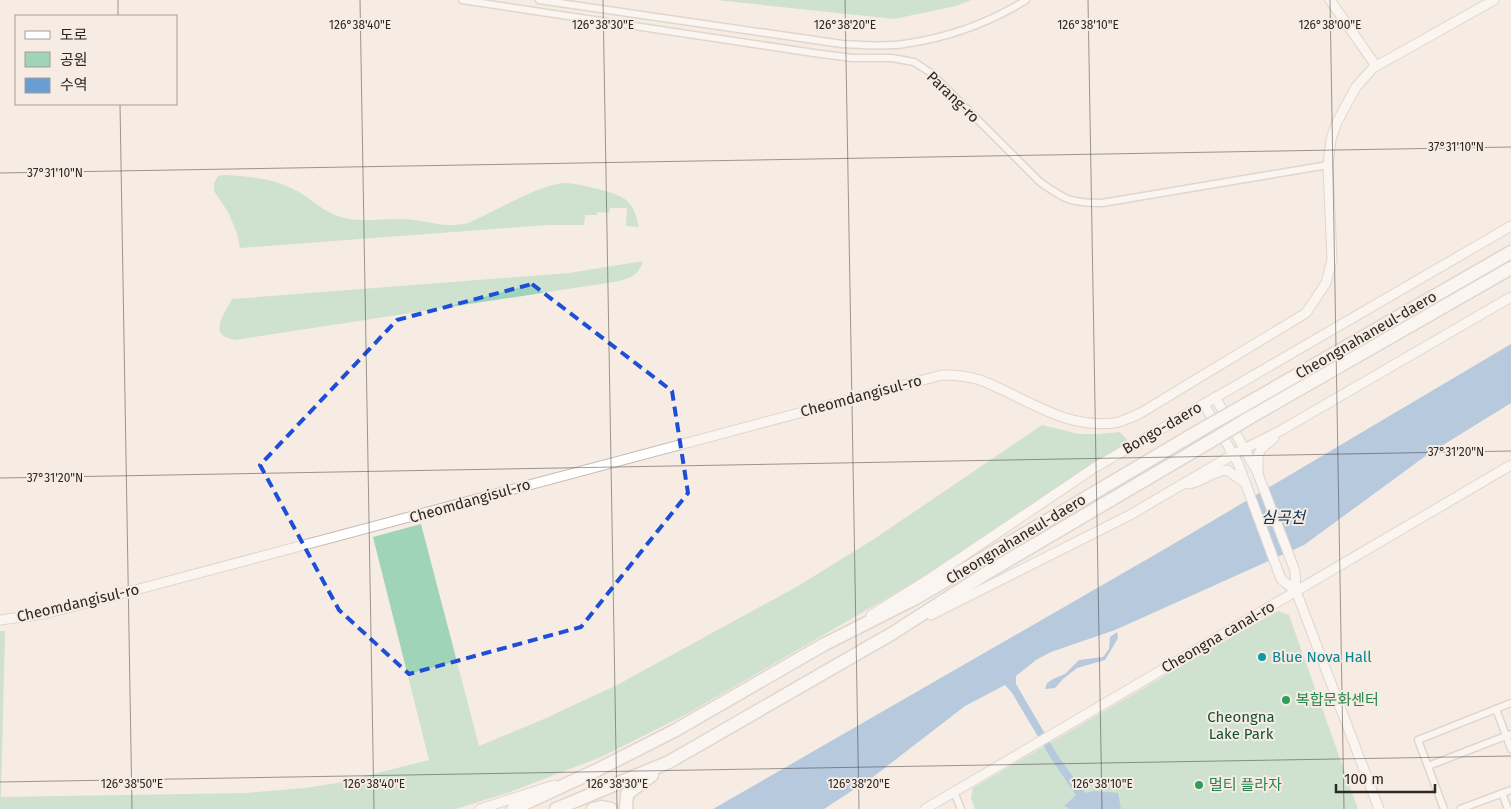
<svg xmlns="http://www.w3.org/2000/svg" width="1511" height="809" viewBox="0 0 1511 809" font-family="'Fira Sans','Noto Sans KR',sans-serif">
<rect width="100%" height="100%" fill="#f6ece3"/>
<g fill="#a0d4b8">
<polygon points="716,0 971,0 956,6 894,19"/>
<path d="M225,175C250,176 276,179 299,192C311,199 322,210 335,215C356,224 381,218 404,219C428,220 442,229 468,223C491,213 541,184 564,183C577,183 589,187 602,190C627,197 633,201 639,227L626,226L627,208H610L609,213L597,212V215H585L584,225H548L240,248L237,233L228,212L214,191V183L218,176Z"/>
<path d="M643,261C638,275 634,276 620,281L235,340C206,335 225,314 232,299L569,273Z"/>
<polygon points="1042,425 1079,434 1098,434 1120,432 1128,441 927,575 687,714 601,757 510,792 456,809 0,809 0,631 5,631 1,797 245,793 305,788 337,783 429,760 373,537 421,524 479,746 544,719 617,685 798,586 874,539"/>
<polygon points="1278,611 1289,615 1358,809 975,809 971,798 973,788 1219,644"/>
</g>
<g fill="#699ed5">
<polygon points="1511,344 1511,403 1427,455 1304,545 1115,630 1051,652 1036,660 1016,676 1016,684 1058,756 1085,793 1094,791 1118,793 1121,809 1070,809 1064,806 1076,795 1052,760 1012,693 1005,685 965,706 873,777 824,809 713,809 1170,546"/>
<polygon points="1117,632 1118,638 1105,660 1077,668 1063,679 1055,688 1045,689 1047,683 1053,679 1065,674 1079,660 1103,657 1109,649 1110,637"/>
</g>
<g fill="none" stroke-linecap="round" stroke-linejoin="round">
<g stroke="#c4bab2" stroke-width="9">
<g id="street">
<path d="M462,0L814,53L852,58H892L914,62L931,73L1040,182C1065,200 1071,203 1102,203L1328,165"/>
<path d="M539,0L842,44C863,45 884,47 904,44C947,38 989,23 1026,0"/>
<polyline points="1496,709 1511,749"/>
<polyline points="1428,766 1511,734"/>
<polyline points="954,792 961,809"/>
<polyline points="1502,793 1508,809"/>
<polyline points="1444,809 1418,740 1511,703"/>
<polyline points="1460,809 1511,790"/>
</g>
</g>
<g stroke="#c4bab2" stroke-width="11">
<g id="secondary">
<polyline points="1330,0 1376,66"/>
<polyline points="1215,397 1258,473"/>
<polyline points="1204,404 1238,463 1281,579 1296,591 1295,571 1258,474 1258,456 1261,449 1274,438"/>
<path d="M1189,484C1203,481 1214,471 1227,470L1244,482"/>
<polyline points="1296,591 1379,809"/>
<polyline points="871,615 932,577 1094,468 1511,226"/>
<polyline points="931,615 1130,515 1234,454 1280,431 1511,297"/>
<path d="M0,620L44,614C344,536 643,454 942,375C955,375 968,376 980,380C1025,397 1063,429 1114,423C1122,422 1131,417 1139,414L1306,313L1326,283L1332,260L1328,165L1331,139L1337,122L1356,87L1373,68L1494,0"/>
<polyline points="480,809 554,785"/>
<polyline points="925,809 1511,465"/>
</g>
</g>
<g stroke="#c4bab2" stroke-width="15">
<g id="highway">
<polyline points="1243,406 1511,252"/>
<polyline points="1249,418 1511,268"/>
<polyline points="513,809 597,770 674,731 823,645 916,598 1204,428"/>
<polyline points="556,809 669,762 893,633 985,574 1211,441"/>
<polyline points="593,809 601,807 611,809"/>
<polyline points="626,809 627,794 652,775"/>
</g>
</g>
<use href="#street" stroke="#fff" stroke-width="6"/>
<use href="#secondary" stroke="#fff" stroke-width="9"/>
<use href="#highway" stroke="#fff" stroke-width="12"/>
<g stroke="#c4bab2" stroke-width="15" stroke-linecap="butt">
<g id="highway-bridge">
<polyline points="1204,428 1243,406"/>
<polyline points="1211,441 1249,418"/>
</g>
</g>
<use href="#highway-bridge" stroke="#fff" stroke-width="12"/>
</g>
<path d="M0 0H1511V809H0ZM532,284L672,391L688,493L581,627L409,674L339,610L260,465L397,320Z" fill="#f6ece3" fill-opacity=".55" fill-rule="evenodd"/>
<path fill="none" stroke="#1d4ed8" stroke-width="4" stroke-dasharray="10 6" stroke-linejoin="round" d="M532,284L672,391L688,493L581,627L409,674L339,610L260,465L397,320Z"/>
<path fill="none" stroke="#2c2825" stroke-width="1" stroke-opacity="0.45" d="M118,0V16M360,0L374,809M603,0L617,809M845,0L859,809M1088,0L1102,809M1330,0L1344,809M120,104L132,809M0,173L1511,147M0,478L1511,451M0,782L1511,756"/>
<circle fill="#0f9aa8" stroke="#f6ece3" stroke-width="2" cx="1262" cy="657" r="5"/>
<g fill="#2e9e5b" stroke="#f6ece3" stroke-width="2">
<circle cx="1286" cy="700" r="5"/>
<circle cx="1199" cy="785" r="5"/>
</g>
<g text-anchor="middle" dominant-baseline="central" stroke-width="4" stroke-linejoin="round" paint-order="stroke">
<g font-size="15" fill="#2c2825" stroke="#f6ece3">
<text transform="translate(953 97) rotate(44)">Parang-ro</text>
<text transform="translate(1366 335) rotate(-30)">Cheongnahaneul-daero</text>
<text transform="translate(861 396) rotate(-15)">Cheomdangisul-ro</text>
<text transform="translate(1162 428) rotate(-30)">Bongo-daero</text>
<text transform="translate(470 501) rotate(-16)">Cheomdangisul-ro</text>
<text transform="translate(1016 539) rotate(-31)">Cheongnahaneul-daero</text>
<text transform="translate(78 603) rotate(-13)">Cheomdangisul-ro</text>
<text transform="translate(1218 637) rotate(-30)">Cheongna canal-ro</text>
</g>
<g font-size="15" fill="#0d838f" stroke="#f6ece3" text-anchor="start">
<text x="1272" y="657">Blue Nova Hall</text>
</g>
<g font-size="15" fill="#27864d" stroke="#f6ece3" text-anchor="start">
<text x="1296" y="700">복합문화센터</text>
<text x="1209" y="785">멀티 플라자</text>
</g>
<g font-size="15" fill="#125238" stroke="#f6ece3">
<text x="1241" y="717">Cheongna<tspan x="1241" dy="17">Lake Park</tspan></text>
</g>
<g font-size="16" font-style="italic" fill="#093155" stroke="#f6ece3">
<text x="1283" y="517">심곡천</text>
</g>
</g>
<g font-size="12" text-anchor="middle" fill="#2c2825" stroke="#f6ece3" stroke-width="4" stroke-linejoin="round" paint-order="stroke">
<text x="360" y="29">126°38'40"E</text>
<text x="603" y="29">126°38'30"E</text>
<text x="845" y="29">126°38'20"E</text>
<text x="1088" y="29">126°38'10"E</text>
<text x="1330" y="29">126°38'00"E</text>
<text x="1456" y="151">37°31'10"N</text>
<text x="55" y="177">37°31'10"N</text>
<text x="1456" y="456">37°31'20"N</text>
<text x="55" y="482">37°31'20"N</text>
<text x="132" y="788">126°38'50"E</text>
<text x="374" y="788">126°38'40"E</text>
<text x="617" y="788">126°38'30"E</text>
<text x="859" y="788">126°38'20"E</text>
<text x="1102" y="788">126°38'10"E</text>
</g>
<rect x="15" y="15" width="162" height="90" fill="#f6ece3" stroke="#a59e97"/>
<rect x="25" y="31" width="25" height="8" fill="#ffffff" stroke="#a59e97"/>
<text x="60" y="40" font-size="15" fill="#2c2825">도로</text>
<rect x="25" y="52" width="25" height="15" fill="#a0d4b8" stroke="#a59e97"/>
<text x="60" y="65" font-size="15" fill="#2c2825">공원</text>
<rect x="25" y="78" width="25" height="15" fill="#699ed5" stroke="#a59e97"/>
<text x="60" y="90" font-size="15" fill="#2c2825">수역</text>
<path d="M1336 784v8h99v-8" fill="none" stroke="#2c2825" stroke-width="2.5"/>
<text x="1344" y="784" font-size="15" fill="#2c2825" stroke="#f6ece3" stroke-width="4" paint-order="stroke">100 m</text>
</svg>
